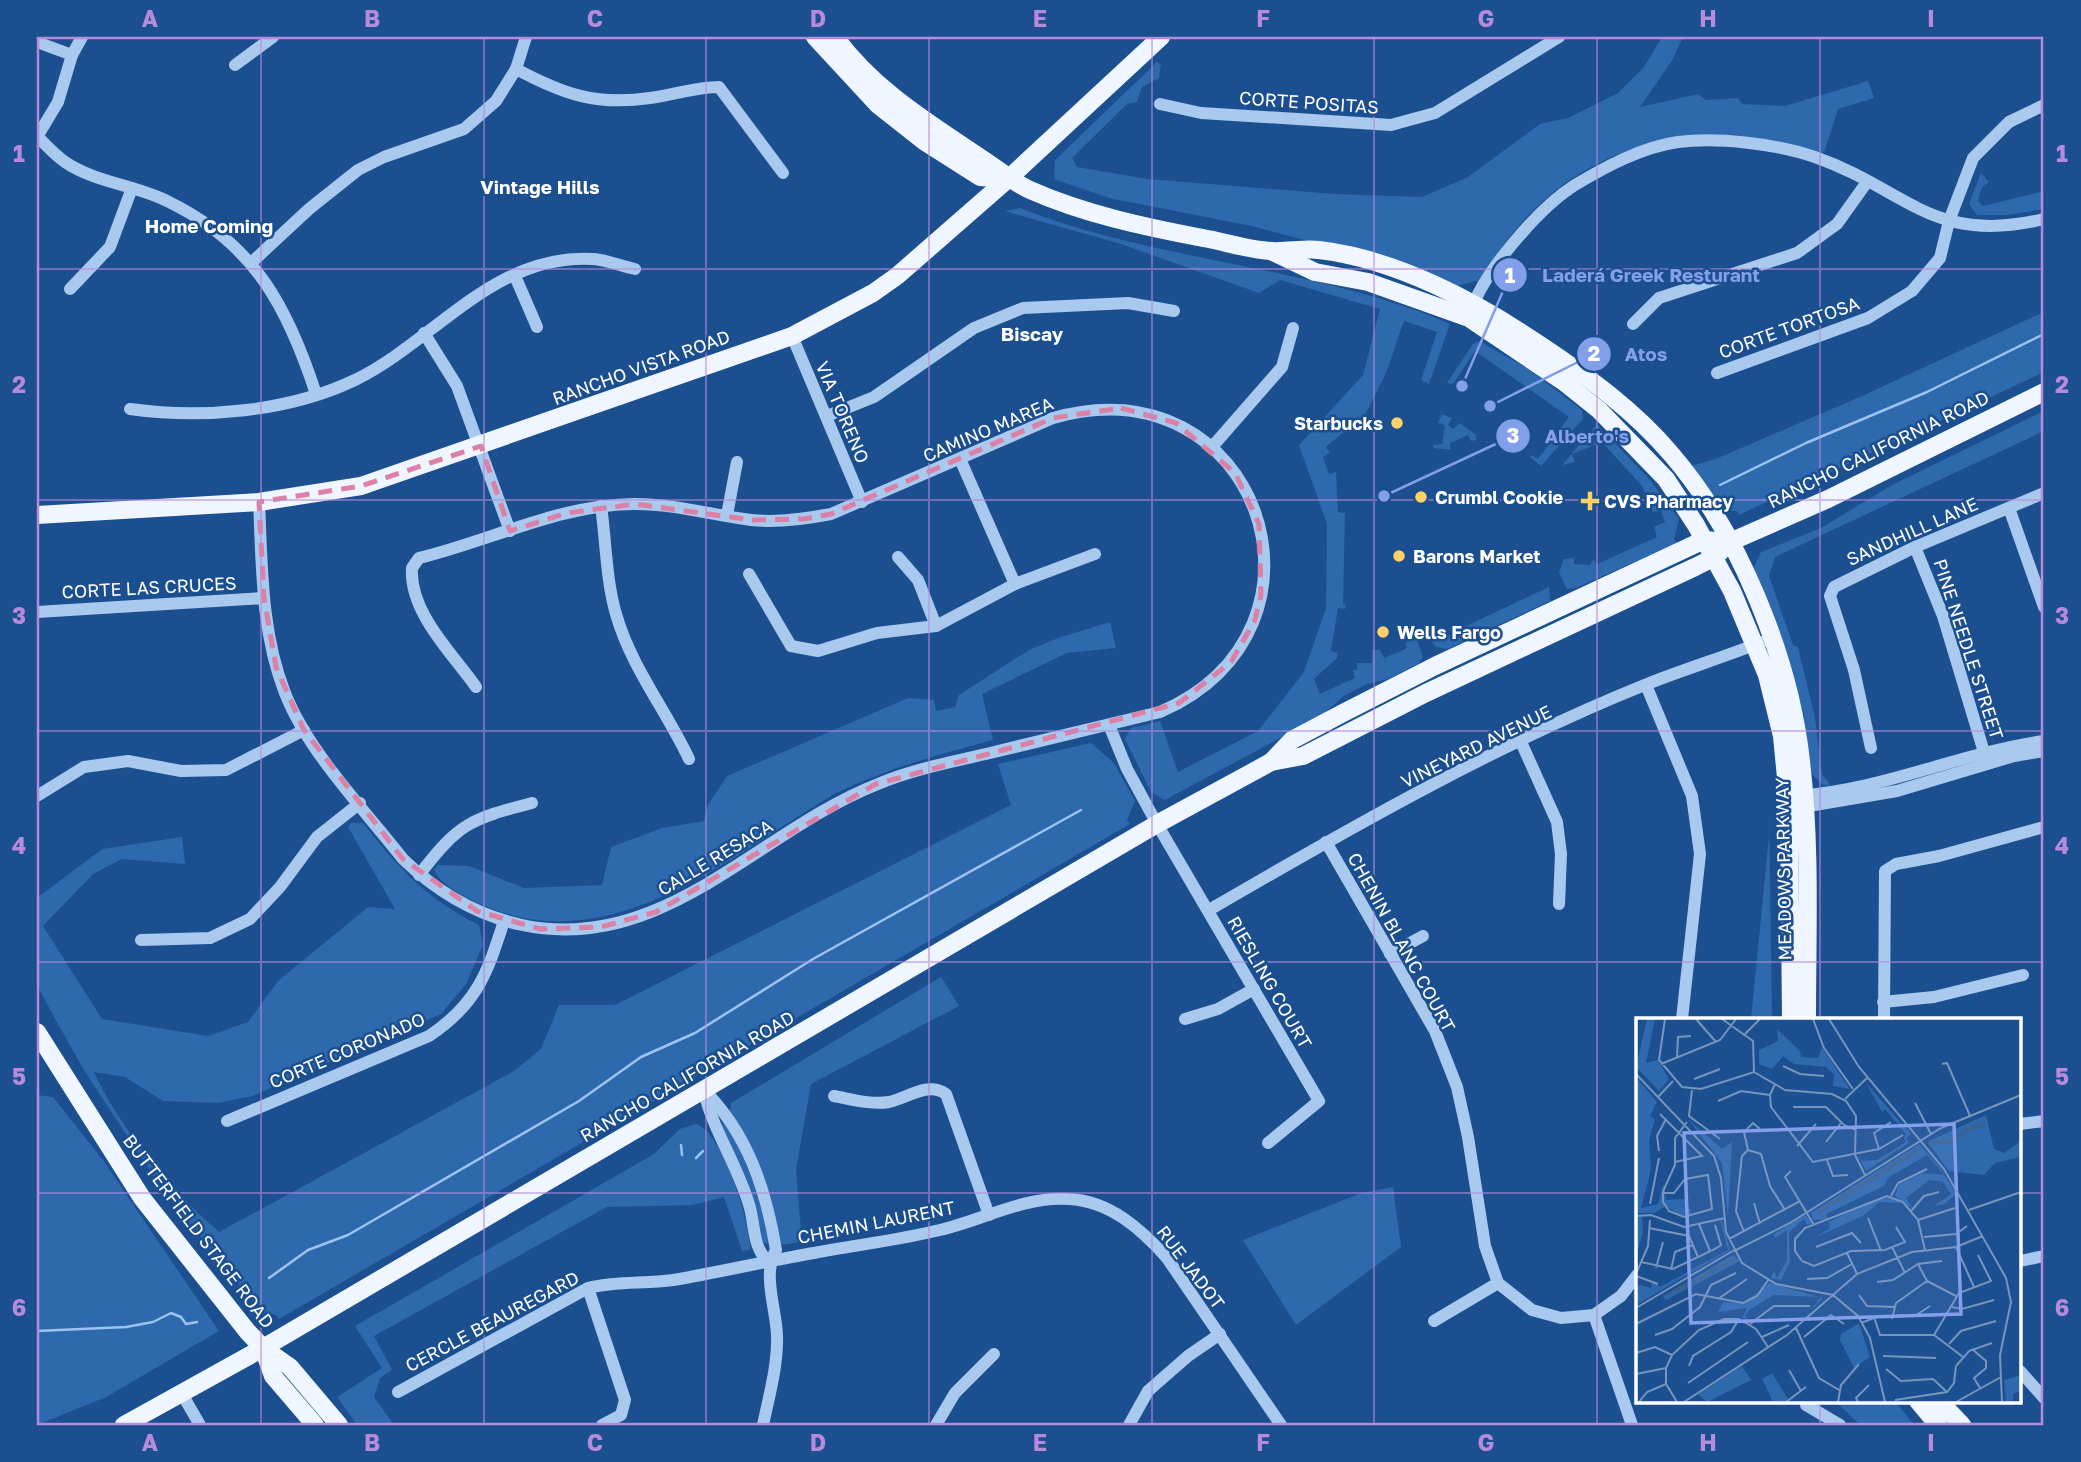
<svg xmlns="http://www.w3.org/2000/svg" width="2081" height="1462" viewBox="0 0 2081 1462" font-family="'Golos Text',sans-serif">
<rect width="100%" height="100%" fill="#1b4f8f"/>
<g fill="#2e69ad">
<path d="M1662,37H1683L1673,59L1640,107L1698,94L1706,100L1738,98L1742,104L1785,106L1868,81L1874,98L1838,109L1824,153C1681,109 1554,149 1479,283L1476,281L1460,285L1458,289L1389,262L1251,226L1109,198L1054,179L1055,160L1157,62L1161,65L1159,78L1142,87L1137,102L1127,104L1072,158L1077,167L1148,179L1335,194L1422,197L1468,177L1540,124L1568,118L1618,93L1644,67Z"/>
<polygon points="1981,173 1989,182 1982,187 1978,201 1983,206 2044,191 2044,209 2008,215 1977,215 1969,204"/>
<path d="M1020,208C1159,263 1313,265 1450,324L1429,384L1421,380L1437,332L1404,321L1386,373L1366,413L1326,447L1330,453L1323,457L1329,474L1336,472L1338,512L1345,513L1343,604L1346,605L1345,609L1338,608L1331,651L1338,653L1337,658L1314,679L1320,694L1355,678L1353,670H1357V663H1372V650H1380L1384,658L1406,649L1407,635H1415L1423,657L1419,663L1388,679L1367,684L1344,696L1321,716L1165,800L1151,792L1125,739L1131,728L1160,721L1178,772L1258,731L1304,672L1326,608L1327,524L1299,445L1363,375L1380,309L1280,280L1259,293L1121,244L1005,211Z"/>
<polygon points="2044,312 2044,372 1739,515 1737,511 1719,511 1688,467 1718,458 1862,396"/>
<polygon points="1479,341 1527,368 1582,410 1583,419 1541,466 1530,457 1532,455 1538,459 1569,417 1475,351 1453,384 1447,383 1473,344"/>
<polygon points="2044,411 2044,431 1775,557 1769,576 1793,645 1798,647 1815,718 1822,774 1831,786 1823,785 1812,774 1803,710 1754,567 1761,552 1821,528 1894,484"/>
<polygon points="1442,414 1452,418 1448,425 1453,429 1460,423 1476,435 1476,440 1471,441 1468,435 1450,443 1451,450 1434,448 1433,445 1442,444 1445,425 1438,423"/>
<polygon points="1597,424 1650,480 1679,519 1674,539 1677,543 1576,588 1567,589 1559,573 1564,559 1574,558 1574,564 1590,565 1593,559 1597,564 1657,537 1654,527 1665,522 1661,511 1653,512 1642,486 1602,442 1572,454 1575,462 1562,465"/>
<polygon points="1549,587 1550,601 1447,649 1436,647 1432,642"/>
<path d="M1110,622L1116,648L1067,653L982,694L993,740C938,755 885,769 834,794C732,855 612,961 485,906C469,899 442,887 434,870L438,865L469,866L524,888L602,885L611,847L662,828L704,821L708,805L727,776L908,698L934,700L936,711L955,707L959,695L1029,650L1058,638Z"/>
<path d="M1091,743L1114,763L1135,801L1127,820L1130,824L279,1319L276,1315L262,1313L161,1187L85,1072L54,1017L37,985V898L102,849L182,837L185,864L122,859L93,874L43,926L102,1019L208,1036L248,1022L278,981L368,907L395,909L348,827L351,823H363C399,869 426,898 479,925L483,945L466,984L441,1014L252,1096L218,1103L163,1101L125,1077L94,1072C118,1126 174,1193 219,1232L514,1071L541,1049L559,1005H615L1011,805L998,764Z"/>
<polygon points="1769,806 1772,1019 1751,1019 1769,836"/>
<polygon points="941,977 959,1006 811,1084 796,1169 802,1242 780,1245 730,1112 731,1103"/>
<polygon points="37,1095 53,1097 103,1160 219,1331 106,1397 37,1425"/>
<path d="M696,1124C722,1131 752,1225 750,1250L742,1251L724,1197L693,1205L607,1207L374,1336L392,1370L380,1378L374,1397L394,1425H357L337,1397L382,1368L355,1326L654,1154L680,1129Z"/>
<path d="M722,1124H726C748,1162 760,1198 769,1241L766,1244L763,1242L746,1177L721,1127Z"/>
<polygon points="1393,1187 1401,1247 1296,1325 1243,1240 1361,1193"/>
<polygon points="1835,1401 1895,1401 1914,1425 1860,1425"/>
</g>
<g fill="none" stroke-linecap="round" stroke-linejoin="round">
<g stroke="#9cc4f0" stroke-width="2.5">
<polyline points="1720,485 1806,443 1927,392 2044,334"/>
<polyline points="681,1145 682,1155"/>
<polyline points="696,1158 703,1151"/>
<polyline points="269,1278 308,1250 348,1235 579,1101 641,1057 695,1033 813,959 1081,810"/>
<polyline points="37,1331 126,1327 153,1322 171,1313 181,1317 186,1324 197,1322"/>
</g>
<g stroke="#a9c9ee" stroke-width="12">
<polyline points="37,42 72,55"/>
<polyline points="235,65 273,37"/>
<path d="M516,69C563,94 596,106 650,98C674,95 695,87 719,87L783,173"/>
<polyline points="1160,104 1201,113 1391,125 1435,113 1559,37"/>
<path d="M37,136C46,145 55,155 65,162C96,183 136,185 169,202C255,244 288,308 316,394"/>
<polyline points="37,137 58,102 72,55 82,37"/>
<polyline points="251,263 309,209 358,170 384,157 464,129 496,101 516,69 526,37"/>
<polyline points="515,276 537,327"/>
<polyline points="70,289 110,247 132,188"/>
<path d="M1471,311C1484,271 1540,207 1575,185C1605,167 1642,147 1678,142C1718,137 1777,144 1815,157C1906,189 1933,246 2044,219"/>
<polyline points="1633,324 1659,298 1797,253 1837,224 1867,182"/>
<polyline points="424,333 457,386 510,531"/>
<polyline points="792,336 862,502"/>
<polyline points="1717,373 1868,318 1912,291 1940,258 1949,221 1973,158 2009,122 2044,105"/>
<path d="M130,409C202,419 288,412 355,380C435,341 494,253 593,259C607,260 621,266 635,269"/>
<polyline points="827,416 874,397 974,328 1023,308 1128,303 1174,311"/>
<polyline points="1212,447 1282,367 1293,328"/>
<polyline points="960,459 1015,584"/>
<path d="M259,502C262,566 261,632 285,693C308,752 364,809 403,859C437,892 476,915 522,925C663,955 758,831 878,784C914,769 952,762 990,753C1047,739 1104,726 1160,712C1352,629 1257,359 1053,418L831,514C805,519 778,523 751,520C712,515 675,504 635,504C561,504 490,541 419,558L412,568C409,612 452,653 476,687"/>
<path d="M601,506C606,541 606,580 616,614C631,667 666,710 689,759"/>
<polyline points="2009,508 2044,607"/>
<polyline points="727,515 737,462"/>
<polyline points="1915,547 1943,616 1986,759"/>
<polyline points="898,557 918,580 936,626"/>
<polyline points="749,574 791,646 818,651 877,633 936,626 1015,584 1095,554"/>
<polyline points="37,612 264,598"/>
<polyline points="1646,685 1692,796 1700,854 1682,1019"/>
<polyline points="1109,725 1127,769 1157,824 1319,1101 1268,1143"/>
<polyline points="1521,742 1557,822 1561,854 1559,904"/>
<polyline points="1871,748 1854,670 1830,596 1834,587 1915,547 2044,493"/>
<polyline points="37,796 84,767 128,761 181,771 226,770 304,730"/>
<path d="M1796,796C1884,790 1959,753 2044,741"/>
<polyline points="1797,808 1897,791 2014,756 2044,751"/>
<polyline points="1326,842 1435,1031 1457,1087 1468,1137 1485,1246 1498,1283 1532,1310 1561,1318 1594,1315 1621,1296 1638,1274"/>
<path d="M419,875C459,823 470,819 532,803"/>
<path d="M1209,910C1350,828 1495,745 1647,684C1685,669 1724,657 1762,642"/>
<polyline points="141,940 210,938 250,919 280,887 317,837 360,803"/>
<polyline points="1390,954 1423,936"/>
<polyline points="1883,1002 1934,997 2023,975"/>
<polyline points="1185,1019 1218,1009 1254,989"/>
<polyline points="1884,1019 1885,871 1896,864 1939,856 2044,827"/>
<path d="M704,1090C748,1134 766,1190 776,1250C762,1274 776,1308 777,1335C778,1365 769,1396 763,1425"/>
<path d="M704,1092C714,1133 739,1167 750,1208C755,1227 753,1249 769,1262"/>
<path d="M834,1096C851,1099 871,1105 889,1102C908,1098 928,1081 946,1094L989,1215"/>
<path d="M227,1121L429,1036C477,1004 487,974 504,921"/>
<polyline points="2020,1124 2044,1121"/>
<polyline points="2020,1261 2044,1256"/>
<polyline points="588,1288 625,1400 621,1415 602,1425"/>
<polyline points="1594,1315 1632,1425"/>
<polyline points="1434,1321 1498,1283"/>
<polyline points="2020,1371 2044,1398"/>
<path d="M398,1392L588,1288C616,1281 644,1284 673,1280C720,1272 767,1261 814,1253C856,1245 899,1240 940,1230C983,1220 1024,1196 1069,1199C1110,1201 1141,1229 1167,1258L1281,1425"/>
<polyline points="182,1394 200,1425"/>
<polyline points="1806,1405 1840,1425"/>
<polyline points="936,1425 955,1393 994,1354"/>
<polyline points="1129,1425 1148,1391 1188,1356 1220,1334"/>
</g>
<g stroke="#f0f6ff" stroke-width="18">
<polyline points="815,37 878,105 925,142 980,177 1008,179"/>
<path d="M835,37C876,93 934,126 991,165C1005,174 1014,183 1030,190C1084,214 1145,227 1203,238C1226,242 1249,250 1272,251C1288,252 1304,248 1319,250C1396,259 1477,302 1540,345C1588,377 1634,410 1672,455C1739,533 1790,659 1801,761C1811,847 1807,933 1807,1019"/>
<polyline points="1273,252 1315,272 1368,282 1469,318 1564,382 1599,410 1666,479 1696,525 1732,591 1767,675 1782,736 1789,809 1791,1019"/>
<polyline points="37,515 259,502 361,486 792,336 873,293 897,276 1008,179 1161,37"/>
<polyline points="1271,762 1292,740 1343,713 1435,666 1704,540 1716,541"/>
<polyline points="37,1032 142,1198 247,1331 263,1348 290,1367 339,1425"/>
<polyline points="263,1348 273,1376 315,1425"/>
<polyline points="1918,1401 1938,1425"/>
<polyline points="1939,1401 1962,1425"/>
<polyline points="124,1425 263,1348 1157,824 1271,762 1303,756 1426,693 1695,567 1715,557 1730,542 1828,499 2044,392"/>
</g>
</g>
<path fill="none" stroke="#dd80a5" stroke-width="5" stroke-dasharray="14 9" stroke-linejoin="round" d="M1121,408L1176,423L1235,473L1259,524L1261,595L1255,620L1231,662L1179,703L876,784L656,912L601,927L540,929L477,911L403,859L304,730L276,667L264,598L259,502L361,486L481,446L510,531L567,513L635,504L752,520L804,519L831,514L1053,418Z"/>
<path fill="none" stroke="#b68bdc" stroke-width="2" stroke-opacity="0.55" d="M261,37V1425M484,37V1425M706,37V1425M929,37V1425M1152,37V1425M1374,37V1425M1597,37V1425M1820,37V1019M37,269H2044M37,500H2044M37,731H2044M37,962H2044M37,1193H1638M2020,1193H2044M1820,1401V1425"/>
<g fill="#ffd166" stroke="#1b4f8f" stroke-width="2.5">
<circle cx="1397" cy="423" r="7"/>
<circle cx="1421" cy="497" r="7"/>
<path d="M1586.5 490.5h7v7h7v7h-7v7h-7v-7h-7v-7h7z"/>
<circle cx="1399" cy="556" r="7"/>
<circle cx="1383" cy="632" r="7"/>
</g>
<g text-anchor="middle" dominant-baseline="central" stroke-width="5" stroke-linejoin="round" paint-order="stroke">
<g font-size="18" fill="#fff" stroke="#1b4f8f">
<text transform="translate(1309 102) rotate(4)">CORTE POSITAS</text>
<text transform="translate(1789 327) rotate(-20)">CORTE TORTOSA</text>
<text transform="translate(641 367) rotate(-20)">RANCHO VISTA ROAD</text>
<text transform="translate(843 412) rotate(67)">VIA TORENO</text>
<text transform="translate(988 429) rotate(-23)">CAMINO MAREA</text>
<text transform="translate(1878 449) rotate(-26)">RANCHO CALIFORNIA ROAD</text>
<text transform="translate(1912 531) rotate(-24)">SANDHILL LANE</text>
<text transform="translate(149 587) rotate(-3)">CORTE LAS CRUCES</text>
<text transform="translate(1969 649) rotate(72)">PINE NEEDLE STREET</text>
<text transform="translate(1476 746) rotate(-26)">VINEYARD AVENUE</text>
<text transform="translate(715 857) rotate(-31)">CALLE RESACA</text>
<text transform="translate(1783 869) rotate(-91)">MEADOWS PARKWAY</text>
<text transform="translate(1402 942) rotate(61)">CHENIN BLANC COURT</text>
<text transform="translate(1270 982) rotate(60)">RIESLING COURT</text>
<text transform="translate(347 1050) rotate(-23)">CORTE CORONADO</text>
<text transform="translate(687 1076) rotate(-30)">RANCHO CALIFORNIA ROAD</text>
<text transform="translate(876 1222) rotate(-11)">CHEMIN LAURENT</text>
<text transform="translate(199 1231) rotate(53)">BUTTERFIELD STAGE ROAD</text>
<text transform="translate(1191 1267) rotate(53)">RUE JADOT</text>
<text transform="translate(492 1321) rotate(-28)">CERCLE BEAUREGARD</text>
</g>
<g font-size="18" font-weight="bold" fill="#fff" stroke="#1b4f8f" text-anchor="start">
<text x="1383" y="423" text-anchor="end">Starbucks</text>
<text x="1435" y="497">Crumbl Cookie</text>
<text x="1604" y="501">CVS Pharmacy</text>
<text x="1413" y="556">Barons Market</text>
<text x="1397" y="632">Wells Fargo</text>
</g>
<g font-size="19" font-weight="bold" fill="#fff" stroke="#1b4f8f">
<text x="540" y="186">Vintage Hills</text>
<text x="209" y="225">Home Coming</text>
<text x="1032" y="333">Biscay</text>
</g>
</g>
<g transform="translate(1636 1018)">
<rect width="385" height="385" fill="#1b4f8f"/>
<path d="M11,1H19L10,45L22,42L33,61L23,73L0,49ZM141,11L164,33L165,39L182,40L186,30L214,71L197,68L198,57L190,49L158,46L147,38L136,51L123,46V32L142,23ZM0,59L21,84L14,98L19,101L13,123L15,152L5,190L22,186L27,166L30,182L49,181L56,196L45,198L30,188L18,195H1L6,200L7,214L0,239ZM230,65L275,116L270,120L273,125L230,153L222,137L226,143L241,142L270,124L268,120L270,116L249,91L246,94ZM350,97L358,131L368,135L385,123V139L359,145L348,157L313,153L291,124ZM52,101L86,131L96,124L92,199L86,145ZM283,126L303,148L325,184L319,177L308,186L298,188L315,176L307,164L293,162L270,180L276,190L259,178L263,166L287,155L308,157L291,137L253,159L248,168L190,196L192,201L177,202L175,195ZM254,179L265,185L243,184L227,198L178,220L194,210L193,204L232,184ZM169,197L176,205L171,207L168,201L153,214L154,244L145,262L194,273L135,260L138,252L141,260L151,242V212L139,220L138,216ZM84,202L86,203L94,232L0,287V266L15,270L16,264L24,269L92,232ZM97,237L104,243L30,282L27,278ZM134,265L187,280L174,293L185,279L138,277L113,292L109,298L113,303L106,300L111,290L82,294L87,284L108,285ZM223,305L234,339L218,350L204,322L205,316ZM106,348L115,362L71,384L62,376ZM136,355L152,381L149,384H137L126,361ZM385,357V373L377,376V384H370L368,362Z" fill="#2e69ad"/>
<path fill="none" stroke="#3c6290" stroke-width="3.5" d="M293,125L316,123L333,110L350,107M181,195L284,131M33,277L99,241"/>
<path fill="none" stroke="#7695bc" stroke-width="2" d="M29,1L23,42L46,69L65,71L118,54L149,72L196,76L210,83L220,98L219,137L229,157M60,1L80,24M86,1L117,23L118,54M177,1L188,30L217,71M193,1L223,49L308,151L370,260L375,284L364,337L366,384M109,16L124,1M41,40L42,19L55,18M25,46L84,22L100,1M306,46L311,45L334,98M147,48L164,56L188,58M0,56L78,138L85,160L90,214L106,245L140,266L197,277L222,298L234,320L249,384M58,61L84,51M139,66L134,77L135,89L177,144L243,131L267,117M56,72L53,98L84,121M22,79L37,63M209,81L231,60M82,83L105,73L134,77M279,85L295,116M157,89H190L208,107L220,112M24,96L66,138L39,144M190,124L205,105M161,128L180,106M243,131L238,115L255,104M112,132L125,136L134,168L149,192M112,132L108,114L117,105L124,111M23,133L21,118L30,101M191,142L197,158L212,157M155,153L149,159L178,207M27,175H38L49,161L72,157L76,191L48,199L33,193L27,184V175L28,171L39,147V120L51,104M255,178L262,165L291,151M118,185L124,206M14,186L23,140M333,192L385,174M275,193L288,178L303,174M0,198L15,197L48,209L89,200M232,200L245,233M282,202L319,190M63,206L74,233M260,209L269,224L249,232L215,233L178,248L166,243L159,233V221L169,210L251,178L267,184L282,202L289,232M13,210L53,218L62,239M108,214L100,193L106,138L112,132M288,219L320,216L331,208M93,221L164,183M180,229L216,215L225,225M256,229L269,255M320,229L338,269M98,233L154,205L305,110L385,77M211,235L221,256M5,244L37,251L79,231L85,227L79,207M282,246L291,263L320,278M20,250L27,224M35,252L39,234L57,227M0,256L12,228L14,202M0,258L22,266M171,261L191,260L216,246M241,264L257,262L282,246L306,243M223,277L231,288L258,289M82,281L111,261M316,289L326,291L358,282M0,290L100,231M238,299L244,317H298L327,339M256,301L260,285L291,263M225,305L243,298H279L294,288M0,306L60,276L107,285L121,278L133,261M114,306L138,288H174M160,310L183,360L203,372M19,317L36,311L64,289L75,267L100,255M298,317L323,275L355,263L342,237M126,319L153,307M168,319L195,297L208,306M313,326L325,313L360,303M336,331L350,343V350L338,360L344,370M0,335L19,329L36,337M247,338L300,340M53,348L57,338L95,314L103,301M250,351L265,363L297,361L311,374M153,352L165,373M0,356L30,350M52,365L112,324M259,382L311,374L318,365L320,348L333,333L356,325M3,384L11,374L30,366M41,384L30,366V350L36,337L63,312L88,301H103L120,311L132,329M48,384L151,317L221,256L276,234L320,229L347,218M150,384L170,369M202,384L205,367L223,346M222,384L220,380L233,367M320,384L365,359"/>
<path fill="#839eea" fill-opacity="0.15" stroke="#839eea" stroke-width="3.5" d="M318,106L325,296L55,305L48,115Z"/>
<rect width="385" height="385" fill="none" stroke="#fff" stroke-width="3.5"/>
</g>
<path fill="none" stroke="#839eea" stroke-width="2.5" d="M1462 386L1510 275M1490 406L1594 354M1384 496L1513 436"/>
<g fill="#839eea" stroke="#1b4f8f" stroke-width="2.5">
<circle cx="1462" cy="386" r="7"/>
<circle cx="1490" cy="406" r="7"/>
<circle cx="1384" cy="496" r="7"/>
<circle cx="1510" cy="275" r="18"/>
<circle cx="1594" cy="354" r="18"/>
<circle cx="1513" cy="436" r="18"/>
</g>
<g font-size="21" text-anchor="middle" font-weight="bold" fill="#fff">
<text x="1510" y="283">1</text>
<text x="1594" y="361">2</text>
<text x="1513" y="443">3</text>
</g>
<g font-size="19" text-anchor="middle" font-weight="bold" fill="#839eea" stroke="#1b4f8f" stroke-width="5" stroke-linejoin="round" paint-order="stroke">
<text x="1651" y="282">Laderá Greek Resturant</text>
<text x="1646" y="361">Atos</text>
<text x="1587" y="443">Alberto's</text>
</g>
<rect width="2081" height="1462" fill="none" stroke="#1b4f8f" stroke-width="77"/>
<rect x="38" y="38" width="2004" height="1386" fill="none" stroke="#b68bdc" stroke-width="2.5"/>
<g font-size="23" text-anchor="middle" font-weight="bold" fill="#b68bdc">
<text x="150" y="27">A</text>
<text x="372" y="27">B</text>
<text x="595" y="27">C</text>
<text x="818" y="27">D</text>
<text x="1040" y="27">E</text>
<text x="1263" y="27">F</text>
<text x="1486" y="27">G</text>
<text x="1708" y="27">H</text>
<text x="1931" y="27">I</text>
<text x="19" y="162">1</text>
<text x="2062" y="162">1</text>
<text x="19" y="393">2</text>
<text x="2062" y="393">2</text>
<text x="19" y="624">3</text>
<text x="2062" y="624">3</text>
<text x="19" y="854">4</text>
<text x="2062" y="854">4</text>
<text x="19" y="1085">5</text>
<text x="2062" y="1085">5</text>
<text x="19" y="1316">6</text>
<text x="2062" y="1316">6</text>
<text x="150" y="1451">A</text>
<text x="372" y="1451">B</text>
<text x="595" y="1451">C</text>
<text x="818" y="1451">D</text>
<text x="1040" y="1451">E</text>
<text x="1263" y="1451">F</text>
<text x="1486" y="1451">G</text>
<text x="1708" y="1451">H</text>
<text x="1931" y="1451">I</text>
</g>
</svg>
